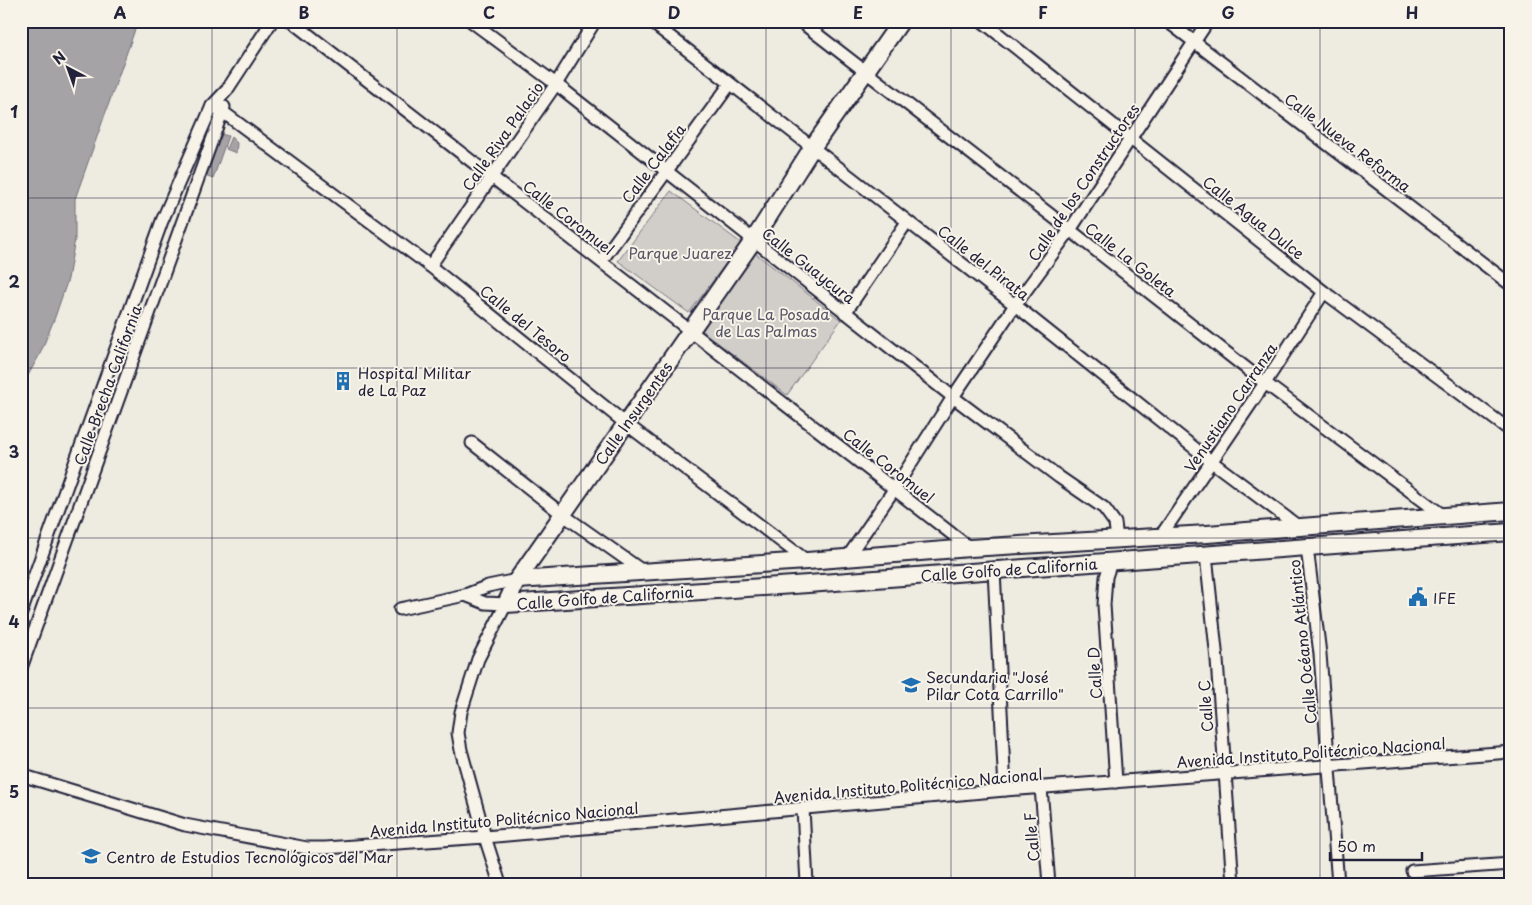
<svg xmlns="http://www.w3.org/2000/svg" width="1532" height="905" viewBox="0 0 1532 905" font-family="'Playpen Sans',sans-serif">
<rect width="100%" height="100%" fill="#eeebe1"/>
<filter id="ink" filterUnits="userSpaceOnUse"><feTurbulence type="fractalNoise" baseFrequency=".02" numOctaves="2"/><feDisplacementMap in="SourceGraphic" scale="10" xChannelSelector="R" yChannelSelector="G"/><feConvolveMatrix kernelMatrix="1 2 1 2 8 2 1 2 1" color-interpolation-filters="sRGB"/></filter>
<g filter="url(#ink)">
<g fill="#d1cdc9" stroke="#7a7882">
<polygon points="671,191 741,243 689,313 618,261"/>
<polygon points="755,253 841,320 787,395 702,331"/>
</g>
<g fill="#a6a3a6" stroke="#716f7b">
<polygon points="21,21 138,21 75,199 75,239 68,279 55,317 40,354 21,388"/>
<polygon points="221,134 228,136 213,179 205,176"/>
<polygon points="231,137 237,143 236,153 226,149"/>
</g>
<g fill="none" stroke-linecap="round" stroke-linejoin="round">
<g stroke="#22223b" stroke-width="15">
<g id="street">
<polyline points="291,21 970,548"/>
<polyline points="471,21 556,84 953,397 1059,477 1104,508 1115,523 1117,539"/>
<polyline points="650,21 1015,305 1212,462 1299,527"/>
<polyline points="800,21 1070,230 1265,383 1445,517"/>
<polyline points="982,21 1324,292 1511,431"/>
<polyline points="1167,21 1511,285"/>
<polyline points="212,106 223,112 430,266 625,423 807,561"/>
<polyline points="602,260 730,84"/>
<polyline points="430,266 556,84 595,21"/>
<polyline points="845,313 907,222"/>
<polyline points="472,443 562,514 644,572"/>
<polyline points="1160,537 1265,383 1324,292"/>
<polyline points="1307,547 1320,654 1338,884"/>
<polyline points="1206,555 1217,660 1233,884"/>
<polyline points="847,558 895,488 953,397 1015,305 1070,230 1208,21"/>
<polyline points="1111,562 1106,577 1104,605 1116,782"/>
<polyline points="994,570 1005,790"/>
<polyline points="465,595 485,603 506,604 478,659 461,712 458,733 461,750 485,837 500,884"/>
<polyline points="400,609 465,595 488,586 517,580"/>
<polyline points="21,613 162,221 212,106 227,90 272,21"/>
<polyline points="21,668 224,107"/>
<polyline points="21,775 185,825 307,848 325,848 485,837 1005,790 1511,752"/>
<polyline points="1041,788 1049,884"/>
<polyline points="803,808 807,884"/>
<polyline points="1412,871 1511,864"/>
</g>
</g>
<g stroke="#22223b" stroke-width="20">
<g id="secondary">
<polyline points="901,21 812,148 753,241 517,580 506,604 808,584 1511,532"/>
<polyline points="517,580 807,561 970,548 1207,534 1511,511"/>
</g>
</g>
<use href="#street" stroke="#f7f3e8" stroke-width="11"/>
<use href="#secondary" stroke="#f7f3e8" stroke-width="16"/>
</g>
</g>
<path fill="none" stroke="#22223b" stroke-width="1" stroke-opacity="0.55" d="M212,21V884M397,21V884M581,21V884M766,21V884M951,21V884M1135,21V884M1320,21V884M21,198H1511M21,368H1511M21,538H1511M21,708H1511"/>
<defs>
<g id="building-bare" transform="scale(1.5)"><path d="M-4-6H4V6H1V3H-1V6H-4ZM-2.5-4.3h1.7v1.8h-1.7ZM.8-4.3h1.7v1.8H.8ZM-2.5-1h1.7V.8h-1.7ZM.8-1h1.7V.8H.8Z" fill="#1f6fb2" stroke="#f7f3e8" stroke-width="2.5" paint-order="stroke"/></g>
<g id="civic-bare" transform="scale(1.5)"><path d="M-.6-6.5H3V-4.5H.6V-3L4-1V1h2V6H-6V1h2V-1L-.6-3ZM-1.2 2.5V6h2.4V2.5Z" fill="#1f6fb2" stroke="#f7f3e8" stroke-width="2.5" paint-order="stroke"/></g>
<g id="school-bare" transform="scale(1.5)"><path d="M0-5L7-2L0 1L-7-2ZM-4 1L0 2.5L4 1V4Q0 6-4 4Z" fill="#1f6fb2" stroke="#f7f3e8" stroke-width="2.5" paint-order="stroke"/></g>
</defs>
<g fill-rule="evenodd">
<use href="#building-bare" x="343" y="381"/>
<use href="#civic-bare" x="1418" y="597"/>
<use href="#school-bare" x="911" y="685"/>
<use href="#school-bare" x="91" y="856"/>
</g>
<g text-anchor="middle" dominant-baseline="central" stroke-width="4" stroke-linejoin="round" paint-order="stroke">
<g font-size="15" fill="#22223b" stroke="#f7f3e8">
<text transform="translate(502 136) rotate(-55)">Calle Riva Palacio</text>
<text transform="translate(1348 142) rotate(37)">Calle Nueva Reforma</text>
<text transform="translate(653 163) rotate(-53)">Calle Calafia</text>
<text transform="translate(1083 182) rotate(-56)">Calle de los Constructores</text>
<text transform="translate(569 217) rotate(38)">Calle Coromuel</text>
<text transform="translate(1254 217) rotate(38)">Calle Agua Dulce</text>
<text transform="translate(1131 259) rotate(38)">Calle La Goleta</text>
<text transform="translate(984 262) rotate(38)">Calle del Pirata</text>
<text transform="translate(809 265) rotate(38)">Calle Guaycura</text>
<text transform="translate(526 323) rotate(39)">Calle del Tesoro</text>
<text transform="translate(107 385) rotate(-70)">Calle Brecha California</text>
<text transform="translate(1230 407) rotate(-56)">Venustiano Carranza</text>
<text transform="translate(633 413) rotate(-55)">Calle Insurgentes</text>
<text transform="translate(889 465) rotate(38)">Calle Coromuel</text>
<text transform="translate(1009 569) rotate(-4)">Calle Golfo de California</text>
<text transform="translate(605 597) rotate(-4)">Calle Golfo de California</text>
<text transform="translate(1302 642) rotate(-96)">Calle Océano Atlántico</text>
<text transform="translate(1094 673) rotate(-94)">Calle D</text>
<text transform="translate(1205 706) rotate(-94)">Calle C</text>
<text transform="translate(1311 752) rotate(-4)">Avenida Instituto Politécnico Nacional</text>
<text transform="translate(908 785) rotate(-5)">Avenida Instituto Politécnico Nacional</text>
<text transform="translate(504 819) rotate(-5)">Avenida Instituto Politécnico Nacional</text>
<text transform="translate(1031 837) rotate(-95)">Calle F</text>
</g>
<g font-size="15" fill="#575566" stroke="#f7f3e8">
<text x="680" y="252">Parque Juarez</text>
<text x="766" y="313">Parque La Posada<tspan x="766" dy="17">de Las Palmas</tspan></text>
</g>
<g font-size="15" fill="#22223b" stroke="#f7f3e8" text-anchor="start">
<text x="358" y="372">Hospital Militar<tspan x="358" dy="17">de La Paz</tspan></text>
<text x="1433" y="597">IFE</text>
<text x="926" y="676">Secundaria "José<tspan x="926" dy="17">Pilar Cota Carrillo"</tspan></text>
<text x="106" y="856">Centro de Estudios Tecnológicos del Mar</text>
</g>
</g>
<rect width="1532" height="905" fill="none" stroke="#f7f3e8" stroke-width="55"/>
<g transform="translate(68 68) rotate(319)" stroke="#f7f3e8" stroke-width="4" paint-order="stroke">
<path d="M0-4L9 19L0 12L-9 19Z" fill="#22223b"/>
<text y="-8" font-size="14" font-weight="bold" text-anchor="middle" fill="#22223b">N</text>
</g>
<path d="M1330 852v8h92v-8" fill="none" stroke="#22223b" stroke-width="2.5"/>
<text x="1337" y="852" font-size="15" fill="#22223b" stroke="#f7f3e8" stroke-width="4" paint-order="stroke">50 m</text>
<rect x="28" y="28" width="1476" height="850" fill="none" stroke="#22223b" stroke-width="2"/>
<g font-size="16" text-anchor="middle" font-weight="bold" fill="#22223b">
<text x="120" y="19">A</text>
<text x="304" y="19">B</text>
<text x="489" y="19">C</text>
<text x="674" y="19">D</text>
<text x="858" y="19">E</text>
<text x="1043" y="19">F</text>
<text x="1228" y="19">G</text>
<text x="1412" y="19">H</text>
<text x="14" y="118">1</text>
<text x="14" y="288">2</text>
<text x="14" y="458">3</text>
<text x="14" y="628">4</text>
<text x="14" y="798">5</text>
</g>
</svg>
